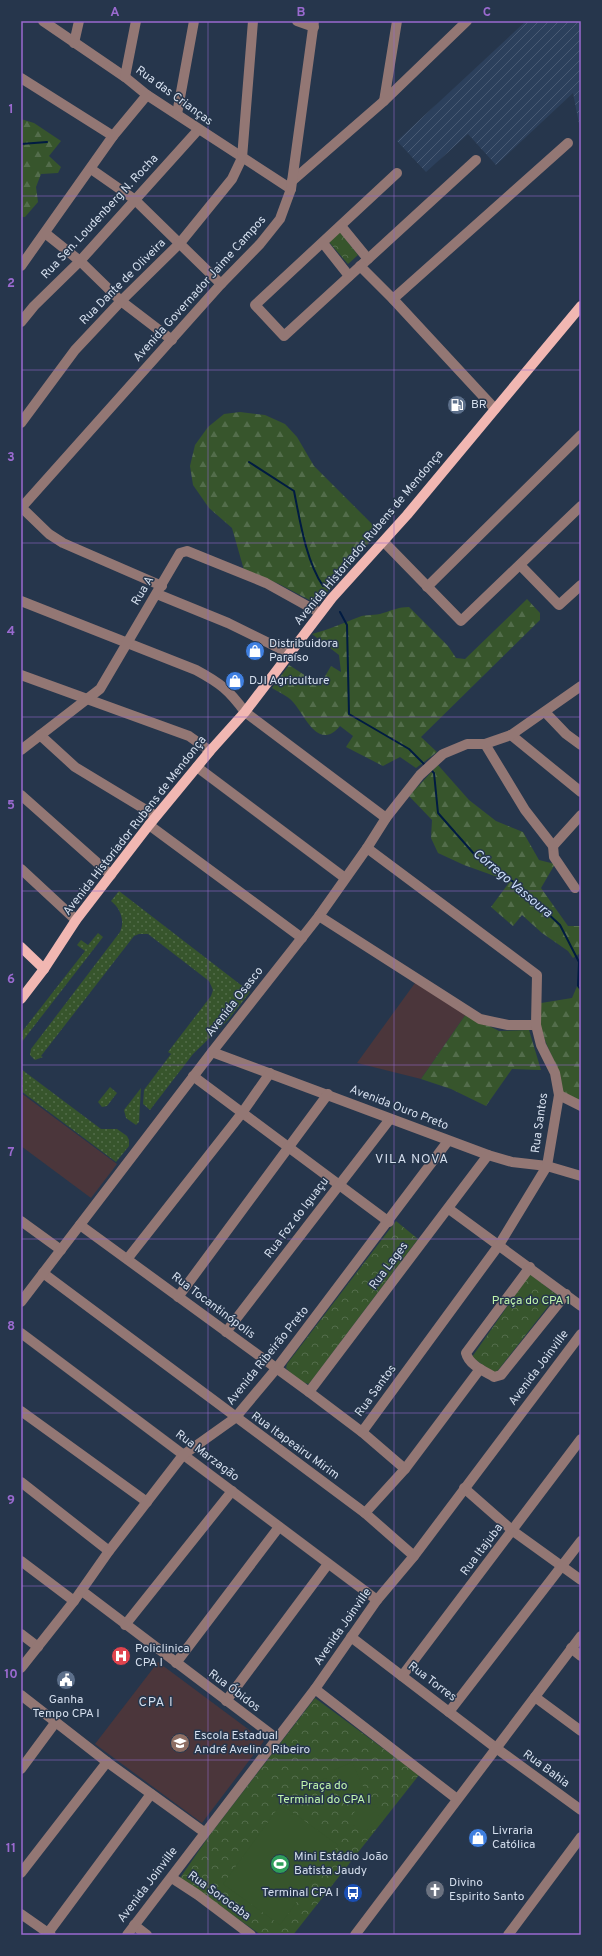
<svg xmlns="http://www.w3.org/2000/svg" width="602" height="1956" viewBox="0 0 602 1956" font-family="Overpass,sans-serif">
<defs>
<pattern id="industrial-furrows" width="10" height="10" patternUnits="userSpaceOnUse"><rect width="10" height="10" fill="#2c405c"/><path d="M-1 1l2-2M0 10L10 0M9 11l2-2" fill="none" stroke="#4a5b74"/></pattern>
<pattern id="grass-dots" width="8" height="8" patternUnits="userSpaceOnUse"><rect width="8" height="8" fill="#37552c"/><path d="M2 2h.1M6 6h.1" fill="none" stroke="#536d4b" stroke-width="1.8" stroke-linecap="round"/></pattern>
<pattern id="forest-firs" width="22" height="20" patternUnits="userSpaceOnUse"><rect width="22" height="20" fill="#37552c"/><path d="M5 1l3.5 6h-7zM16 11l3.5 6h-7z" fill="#536d4b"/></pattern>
<pattern id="park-crowns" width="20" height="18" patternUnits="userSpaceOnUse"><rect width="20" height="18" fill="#37552c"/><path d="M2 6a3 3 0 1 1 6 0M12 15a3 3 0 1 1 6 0" fill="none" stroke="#536d4b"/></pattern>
</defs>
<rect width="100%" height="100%" fill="#26364c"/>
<polygon fill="url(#industrial-furrows)" points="526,21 581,21 581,134 573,93 496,165 468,134 426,172 397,141"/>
<g fill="#4b363b">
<polygon points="415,983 466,1014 421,1079 357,1063"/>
<polygon points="21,1093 117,1164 91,1198 21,1146"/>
<polygon points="158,1662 264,1741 202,1823 95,1744"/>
</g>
<g fill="url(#grass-dots)">
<path d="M119,891L250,992L228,1020L193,1054L150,1110L143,1104L144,1090L171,1054L168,1052L211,996L213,990L209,981L148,934H139L134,936L41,1056L43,1057L35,1060L30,1055L31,1049L120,932C125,921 121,909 111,901Z"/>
<polygon points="98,933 103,937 21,1043 21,1033 85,951 77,945 81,940 88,945"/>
<polygon points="21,1069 101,1129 117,1129 127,1136 129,1140 129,1146 116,1162 21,1091"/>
<polygon points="110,1087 117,1093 107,1106 102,1107 98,1102"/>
<polygon points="141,1088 139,1122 136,1125 126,1118 124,1110"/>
</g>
<g fill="url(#forest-firs)">
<polygon points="21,119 34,123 61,141 49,156 61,167 58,173 41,174 36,187 38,202 25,217 21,217"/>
<polygon points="240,412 265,415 285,424 297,437 314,466 379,531 317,604 279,584 244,570 232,528 209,508 193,485 190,466 195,445 208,427 224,414"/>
<path d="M527,599L540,613V620L421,737L437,752L416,768L400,757L383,766L346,747L353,736L340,726C318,752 305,715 293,702C288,696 278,692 272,688L289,665L320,685L331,666L341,672L339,655L312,634C328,630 343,623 359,617C366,614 375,616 383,613C393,610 399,607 409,607L448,646L456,658L465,659Z"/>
<polygon points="438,765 469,800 496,821 523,832 539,860 555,864 541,888 568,926 581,926 581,956 579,954 573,958 568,951 542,933 522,915 513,926 491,907 508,884 503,879 464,865 438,853 431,838 432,820 409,796"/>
<polygon points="581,977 581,1102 562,1093 559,1072 546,1043 540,1025 541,1003 572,998"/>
<polygon points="466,1014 499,1031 529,1030 541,1070 512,1069 486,1106 451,1089 421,1079"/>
</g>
<g fill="url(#park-crowns)">
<polygon points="340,232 358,255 348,264 329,242"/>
<path d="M396,1221L418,1239L309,1384C300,1383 291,1374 286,1368L287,1364Z"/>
<polygon points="530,1274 557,1295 495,1374 472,1357"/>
<polygon points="315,1698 419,1775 293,1935 261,1935 180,1878 209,1836"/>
</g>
<g fill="#37552c">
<polygon points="352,1762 364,1789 346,1797 334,1770"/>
<polygon points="326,1778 338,1804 324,1810 313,1784"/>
<polygon points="365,1798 382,1811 364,1834 348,1821"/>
<polygon points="281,1804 338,1845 280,1925 223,1884"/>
</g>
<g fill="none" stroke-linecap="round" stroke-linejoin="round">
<g stroke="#011b42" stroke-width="2">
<polyline points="21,144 47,142"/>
<path d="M249,462L294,491C300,521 306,561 323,586"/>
<polyline points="340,612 347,625 349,714 409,749 425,765"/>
<polyline points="430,769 434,773 438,813 475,855 515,883 560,925 579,962 578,986 581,990"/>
</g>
<g stroke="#937774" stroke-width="10">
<polyline points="43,21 125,77 147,95 291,189"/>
<polyline points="297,21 314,27"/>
<polyline points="74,43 79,21"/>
<polyline points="125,77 136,21"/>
<polyline points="21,78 113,136"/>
<polyline points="384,101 397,21"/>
<polyline points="177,114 194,21"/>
<polyline points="91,169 134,199 221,284"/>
<polyline points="397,173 255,305 284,336 476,160"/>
<polyline points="292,181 384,101 467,21"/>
<polyline points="341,226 368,259"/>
<polyline points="45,233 80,261 121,301 172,340"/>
<polyline points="323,243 349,276"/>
<polyline points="21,266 113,136 147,95"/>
<polyline points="360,266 393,299 495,409"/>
<polyline points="393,299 568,143"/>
<polyline points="21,322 34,306 80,261 198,130"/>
<polyline points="21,423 75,350 121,301 180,243 232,179 242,158 253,21"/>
<polyline points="21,507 49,534 63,543 162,586"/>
<polyline points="21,508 221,284 260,244 280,219 291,189 314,21"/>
<polyline points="384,542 461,621 581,506"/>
<polyline points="520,565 559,605 581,585"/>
<polyline points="427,587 581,435"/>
<polyline points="157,594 228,623 289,653"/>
<path d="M21,601L196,670C220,683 229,690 245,712L386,818"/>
<polyline points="21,675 189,736 210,751"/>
<polyline points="545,712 566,734 581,745"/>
<polyline points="40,735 75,767 156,816"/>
<polyline points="511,735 581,792"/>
<polyline points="485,744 525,810 553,846 554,857 575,888"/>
<polyline points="21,750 100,689 180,553 187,551 266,583 320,613"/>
<polyline points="197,767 345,878"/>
<polyline points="21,795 111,875"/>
<polyline points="149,825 302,938"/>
<polyline points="553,846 581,815"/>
<polyline points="21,869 76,920"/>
<polyline points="319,916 480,1019 508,1025 536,1025"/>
<polyline points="212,1052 488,1155 512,1162 547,1166 581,1176"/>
<polyline points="193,1076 389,1222"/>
<polyline points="559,1095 581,1106"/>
<polyline points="449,1209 581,1306"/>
<polyline points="21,1221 61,1250"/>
<polyline points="80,1225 309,1392 362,1432 405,1469"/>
<polyline points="128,1258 242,1113 270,1073"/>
<path d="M530,1267L466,1353C469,1365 484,1371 494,1377L501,1375L566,1294"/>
<polyline points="43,1273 365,1513 414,1556"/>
<polyline points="178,1297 328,1094"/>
<polyline points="21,1302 212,1052 319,916 367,848 386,818 420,775 443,754 467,744 485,744 511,735 581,686"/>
<polyline points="226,1332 390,1119"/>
<polyline points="21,1333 377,1600"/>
<polyline points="309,1392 488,1155"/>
<polyline points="21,1411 147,1502"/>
<polyline points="362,1432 499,1245 547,1166 559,1095 555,1073 541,1045 536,1025 537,975 367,848"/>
<polyline points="21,1482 109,1551"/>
<polyline points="464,1488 513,1531 581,1580"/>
<polyline points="365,1513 405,1469 480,1369"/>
<polyline points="21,1561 74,1601"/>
<polyline points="82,1591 276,1738"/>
<polyline points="125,1625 232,1491"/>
<polyline points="21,1634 38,1647"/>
<polyline points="351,1637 496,1748 581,1810"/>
<polyline points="571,1648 581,1656"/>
<polyline points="176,1663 279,1527"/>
<polyline points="21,1668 74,1601 109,1551 183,1455 235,1418 276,1369 448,1141"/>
<polyline points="402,1676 581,1439"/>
<polyline points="315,1689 457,1799"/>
<polyline points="21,1695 107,1762 204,1832"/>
<polyline points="535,1697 581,1731"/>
<polyline points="226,1701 328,1564"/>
<polyline points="449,1712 581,1541"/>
<polyline points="21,1769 55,1723"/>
<polyline points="21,1873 107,1762"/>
<polyline points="172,1878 198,1895 251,1935"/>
<polyline points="21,1914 51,1935"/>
<polyline points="134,1925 147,1935"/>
<polyline points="48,1933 151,1794"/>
<polyline points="127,1935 315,1689 377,1600 414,1556 581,1334"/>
<polyline points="355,1935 581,1636"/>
<polyline points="508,1935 581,1837"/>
</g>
<g stroke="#f1b7b2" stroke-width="10">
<polyline points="21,947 44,969"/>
<polyline points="21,999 44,969 76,920 149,825 210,751 245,712 332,598 407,515 581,306"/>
</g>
</g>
<path fill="none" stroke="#9a6acf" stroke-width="1" stroke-opacity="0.55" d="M208,21V1935M394,21V1935M21,196H581M21,370H581M21,543H581M21,717H581M21,891H581M21,1065H581M21,1239H581M21,1413H581M21,1586H581M21,1760H581"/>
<defs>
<g id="fuel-disc" transform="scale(1)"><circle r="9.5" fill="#5c6f8a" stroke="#26364c"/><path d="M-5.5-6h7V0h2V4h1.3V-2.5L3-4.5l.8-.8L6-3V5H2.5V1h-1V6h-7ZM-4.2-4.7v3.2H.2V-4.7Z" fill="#fff"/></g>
<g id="shop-disc" transform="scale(1)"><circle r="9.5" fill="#3f7fe0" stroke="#26364c"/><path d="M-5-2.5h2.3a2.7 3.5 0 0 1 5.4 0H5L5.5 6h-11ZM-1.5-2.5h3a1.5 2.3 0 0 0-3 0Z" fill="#fff"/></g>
<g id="hospital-disc" transform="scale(1)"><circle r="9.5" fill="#e0444e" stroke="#26364c"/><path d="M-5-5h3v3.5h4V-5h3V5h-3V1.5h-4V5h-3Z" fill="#fff"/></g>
<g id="civic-disc" transform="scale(1)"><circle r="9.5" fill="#5c6f8a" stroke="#26364c"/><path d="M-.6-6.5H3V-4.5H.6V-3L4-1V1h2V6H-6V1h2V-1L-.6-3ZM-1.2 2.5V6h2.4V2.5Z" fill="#fff"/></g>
<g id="school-disc" transform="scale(1)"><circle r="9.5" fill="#8d6e63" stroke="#26364c"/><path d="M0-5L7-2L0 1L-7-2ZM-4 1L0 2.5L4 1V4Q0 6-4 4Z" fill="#fff"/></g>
<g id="stadium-disc" transform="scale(1)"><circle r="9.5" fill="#2e9e5b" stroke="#26364c"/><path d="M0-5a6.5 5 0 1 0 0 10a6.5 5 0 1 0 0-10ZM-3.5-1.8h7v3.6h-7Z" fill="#fff"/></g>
<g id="church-disc" transform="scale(1)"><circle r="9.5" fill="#6b7280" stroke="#26364c"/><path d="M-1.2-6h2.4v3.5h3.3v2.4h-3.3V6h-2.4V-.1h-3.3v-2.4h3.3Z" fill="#fff"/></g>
<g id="bus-disc" transform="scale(1)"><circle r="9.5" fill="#1a4fb4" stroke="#26364c"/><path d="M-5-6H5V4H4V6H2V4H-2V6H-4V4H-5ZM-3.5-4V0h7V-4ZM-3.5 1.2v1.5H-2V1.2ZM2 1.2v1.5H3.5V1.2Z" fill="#fff"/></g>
</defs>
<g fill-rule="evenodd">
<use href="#fuel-disc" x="457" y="405"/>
<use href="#shop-disc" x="255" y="651"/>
<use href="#shop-disc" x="235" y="681"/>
<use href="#hospital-disc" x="121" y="1656"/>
<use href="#civic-disc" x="66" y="1680"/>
<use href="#school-disc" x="180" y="1743"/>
<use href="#shop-disc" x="478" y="1838"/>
<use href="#stadium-disc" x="280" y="1864"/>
<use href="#church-disc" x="435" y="1890"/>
<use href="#bus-disc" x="353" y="1893"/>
</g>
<g text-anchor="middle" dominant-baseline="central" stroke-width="3" stroke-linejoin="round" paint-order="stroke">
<g font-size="12" fill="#d4deed" stroke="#26364c">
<text transform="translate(174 96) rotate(36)">Rua das Crianças</text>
<text transform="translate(100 217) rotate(-47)">Rua Sen. Loudenberg N. Rocha</text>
<text transform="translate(123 282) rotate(-45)">Rua Dante de Oliveira</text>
<text transform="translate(200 289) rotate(-48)">Avenida Governador Jaime Campos</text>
<text transform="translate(369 538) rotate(-50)">Avenida Historiador Rubens de Mendonça</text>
<text transform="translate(143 591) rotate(-59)">Rua A</text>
<text transform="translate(135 826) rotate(-52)">Avenida Historiador Rubens de Mendonça</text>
<text transform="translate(235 1002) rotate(-52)">Avenida Osasco</text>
<text transform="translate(399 1108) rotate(21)">Avenida Ouro Preto</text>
<text transform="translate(540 1123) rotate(-82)">Rua Santos</text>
<text transform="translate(297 1218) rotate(-53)">Rua Foz do Iguaçu</text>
<text transform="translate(389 1266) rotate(-53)">Rua Lages</text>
<text transform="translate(213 1306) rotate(37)">Rua Tocantinópolis</text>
<text transform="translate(268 1356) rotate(-51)">Avenida Ribeirão Preto</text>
<text transform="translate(539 1368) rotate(-53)">Avenida Joinville</text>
<text transform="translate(376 1391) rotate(-54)">Rua Santos</text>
<text transform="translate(295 1446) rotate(36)">Rua Itapeairu Mirim</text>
<text transform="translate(207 1456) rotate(37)">Rua Marzagão</text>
<text transform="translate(482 1550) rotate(-53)">Rua Itajuba</text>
<text transform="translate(343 1627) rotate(-55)">Avenida Joinville</text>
<text transform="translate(432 1682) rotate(37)">Rua Torres</text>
<text transform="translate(234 1691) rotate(37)">Rua Óbidos</text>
<text transform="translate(546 1769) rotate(36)">Rua Bahia</text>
<text transform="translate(148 1885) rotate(-53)">Avenida Joinville</text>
<text transform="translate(219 1896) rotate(36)">Rua Sorocaba</text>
</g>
<g font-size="12" fill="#d4deed" stroke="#26364c" text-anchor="start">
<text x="471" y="405">BR</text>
<text x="269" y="644">Distribuidora<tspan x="269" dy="14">Paraíso</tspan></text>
<text x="249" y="681">DJI Agriculture</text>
<text x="135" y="1649">Policlinica<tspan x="135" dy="14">CPA I</tspan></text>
<text x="66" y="1700" text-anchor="middle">Ganha<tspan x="66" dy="14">Tempo CPA I</tspan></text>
<text x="194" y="1736">Escola Estadual<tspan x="194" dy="14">André Avelino Ribeiro</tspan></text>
<text x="492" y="1831">Livraria<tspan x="492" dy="14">Católica</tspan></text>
<text x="294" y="1857">Mini Estádio João<tspan x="294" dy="14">Batista Jaudy</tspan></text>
<text x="449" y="1883">Divino<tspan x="449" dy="14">Espirito Santo</tspan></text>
<text x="339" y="1893" text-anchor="end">Terminal CPA I</text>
</g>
<g font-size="12" fill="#c0f5ac" stroke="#26364c">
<text x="531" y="1301">Praça do CPA 1</text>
<text x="324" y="1786">Praça do<tspan x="324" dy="14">Terminal do CPA I</tspan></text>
</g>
<g font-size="13" font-style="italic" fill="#ccdffb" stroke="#26364c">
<text transform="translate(512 884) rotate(40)">Córrego Vassoura</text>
</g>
<g font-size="13" letter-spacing="1" fill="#d4deed" stroke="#26364c">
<text x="412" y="1160">VILA NOVA</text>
<text x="156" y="1703">CPA I</text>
</g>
</g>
<rect width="602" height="1956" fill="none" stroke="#26364c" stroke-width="44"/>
<rect x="22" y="22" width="558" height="1912" fill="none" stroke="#9a6acf" stroke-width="1.5"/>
<g font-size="13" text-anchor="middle" font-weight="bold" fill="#9a6acf">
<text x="115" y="16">A</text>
<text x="301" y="16">B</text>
<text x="487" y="16">C</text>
<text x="11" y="113">1</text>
<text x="11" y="287">2</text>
<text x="11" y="461">3</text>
<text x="11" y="635">4</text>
<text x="11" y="809">5</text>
<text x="11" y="983">6</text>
<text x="11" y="1156">7</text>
<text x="11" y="1330">8</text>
<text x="11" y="1504">9</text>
<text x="11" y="1678">10</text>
<text x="11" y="1852">11</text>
</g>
</svg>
